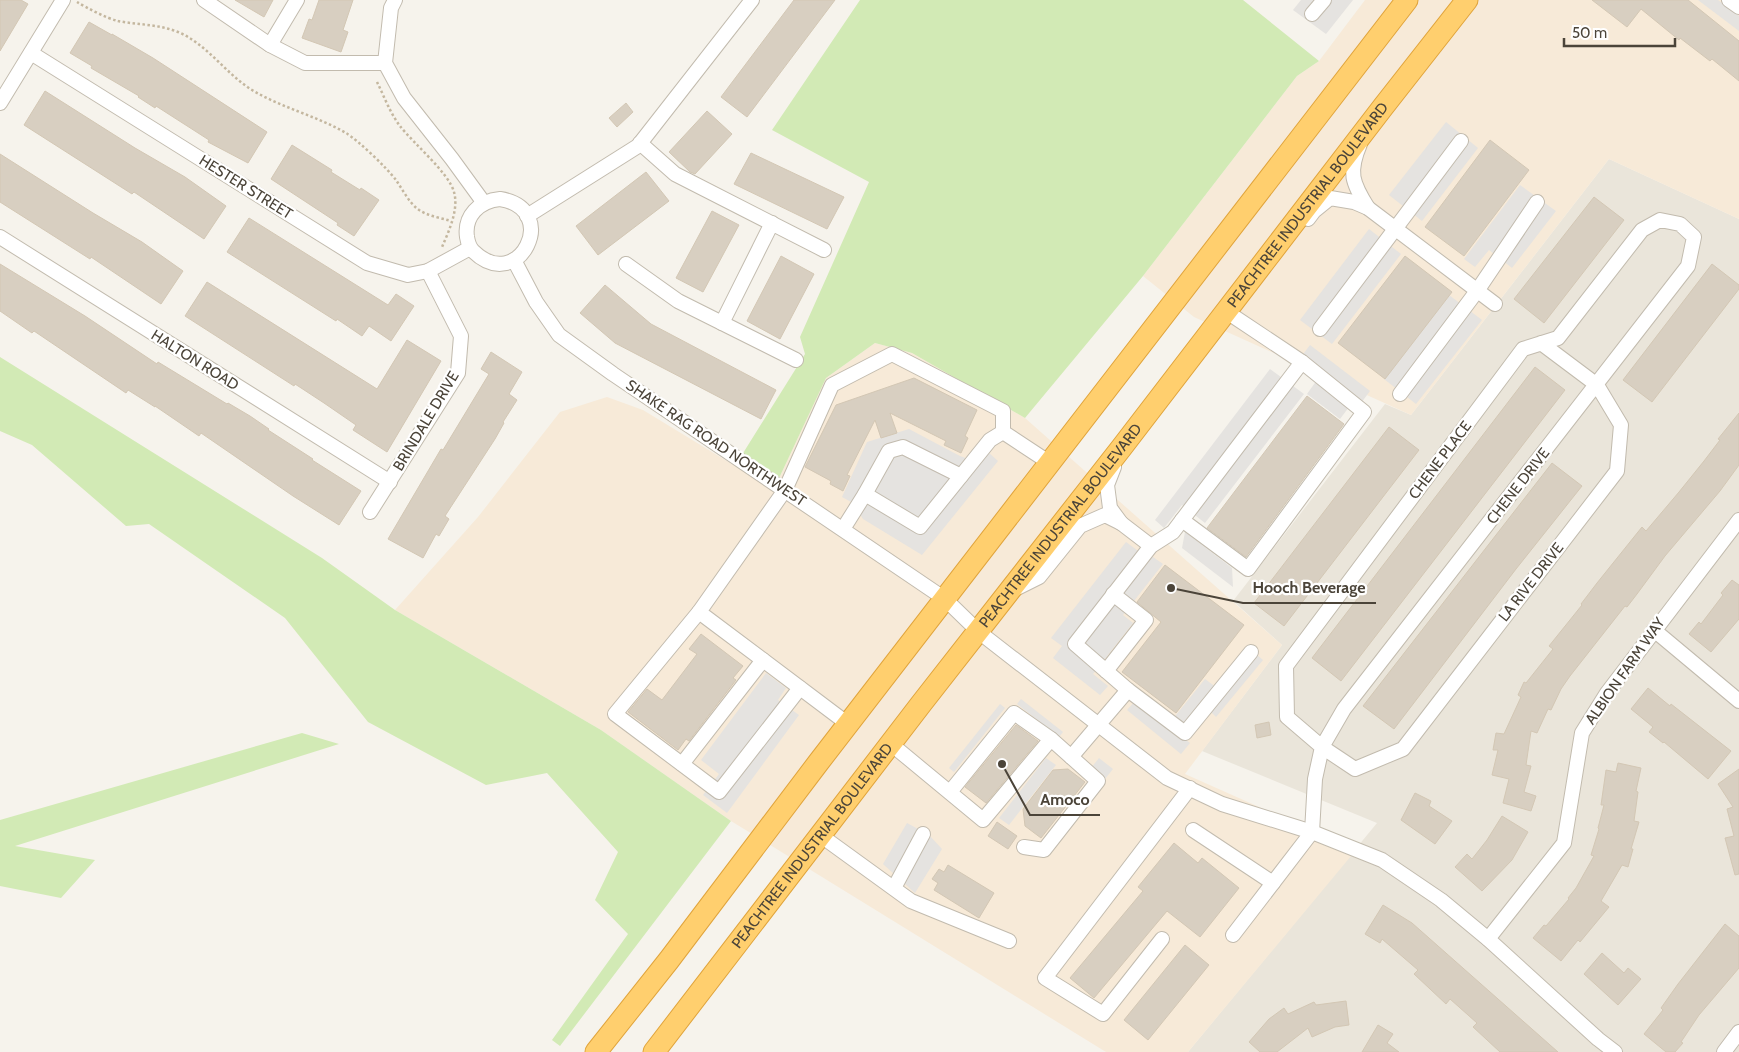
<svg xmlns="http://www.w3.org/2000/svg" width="1739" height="1052" viewBox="0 0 1739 1052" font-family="Cabin,sans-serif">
<rect width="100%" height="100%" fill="#f6f3ec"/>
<polygon fill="#eae5da" points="1609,159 1739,219 1739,1052 1188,1052 1377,823 1202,751 1282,645 1233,601 1385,404 1411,415"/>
<g fill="#f7ead8">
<polygon points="1365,0 1739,0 1739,219 1609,159 1411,415 1194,317 1143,276 1297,76 1319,61"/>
<polygon points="875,343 912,353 1025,418 1282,645 1185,774 1356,850 1188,1052 1106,1052 731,821 601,730 395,610 478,517 560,412 607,397 643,410 735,466 773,491 826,378"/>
</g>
<g fill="#d2eab5">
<polygon points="860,0 1243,0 1319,61 1297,76 1143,276 1025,418 912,353 875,343 826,378 773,491 735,466 805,354 800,337 869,182 772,130"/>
<polygon points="0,357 322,558 395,610 601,730 731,821 560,1046 552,1040 628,934 595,900 618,852 547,773 486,785 368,722 285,618 149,524 126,526 32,445 0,431"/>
<polygon points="302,733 339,744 15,846 95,860 61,898 0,886 0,820"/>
</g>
<g fill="#e5e3e0">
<polygon points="1301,0 1353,0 1326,34 1293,10"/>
<polygon points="1698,0 1718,0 1739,16 1739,31"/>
<polygon points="1446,122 1478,148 1422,221 1389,195"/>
<polygon points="1520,185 1556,211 1512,268 1489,250 1475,267 1464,259"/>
<polygon points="1369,229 1401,254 1332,344 1300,320"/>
<polygon points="1449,295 1482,320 1416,404 1384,379"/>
<polygon points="1310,345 1370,391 1361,403 1355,399 1340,419 1307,394 1322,373 1301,357"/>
<polygon points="1270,369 1304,394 1205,523 1182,505 1164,528 1155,520"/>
<polygon points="909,429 960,456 979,463 989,453 998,461 922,555 863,519 853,503 842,497 867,442"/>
<polygon points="1185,532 1232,568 1233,587 1182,548"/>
<polygon points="1126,542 1149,559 1153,557 1163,564 1123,615 1133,623 1093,674 1108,686 1100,695 1053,658 1062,646 1051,638"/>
<polygon points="1257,655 1263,660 1216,717 1211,712"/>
<polygon points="766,673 786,688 778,700 799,715 727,813 703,795 719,774 701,760"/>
<polygon points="1205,679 1217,688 1179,735 1190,743 1181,754 1127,710 1136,700 1168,725"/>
<polygon points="1021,699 1063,732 1059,737 1017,704"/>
<polygon points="1000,704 1005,708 954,772 949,768"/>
<polygon points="1046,758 1056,765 1009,825 999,818"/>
<polygon points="1099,758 1113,769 1105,779 1091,768"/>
<polygon points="907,823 929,835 942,849 915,893 883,864"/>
</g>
<g fill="#d8cfc1" stroke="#d3c7b4">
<polygon points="0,0 21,0 28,4 0,51"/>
<polygon points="235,0 273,0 264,17"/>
<polygon points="319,0 353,0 343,30 348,32 341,52 302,38 309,19 312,20"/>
<polygon points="794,0 835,0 747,117 721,97"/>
<polygon points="1592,0 1688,0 1739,41 1739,81 1712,59 1710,61 1680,38 1679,40 1641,9 1627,27"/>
<polygon points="89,22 112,35 112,34 153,58 267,132 248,163 208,142 209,140 156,106 155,108 138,97 139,96 91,68 92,66 70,53"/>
<polygon points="45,91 135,148 185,177 226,206 204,239 134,192 132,194 24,125"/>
<polygon points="626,103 633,112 617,127 609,118"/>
<polygon points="707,111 732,134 695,174 690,172 669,152"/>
<polygon points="1490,140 1529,170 1464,256 1425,227"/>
<polygon points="292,145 332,170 331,172 360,190 361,188 379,200 354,236 337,225 338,223 271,179"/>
<polygon points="751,153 844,197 827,229 734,184"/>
<polygon points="0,154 93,213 142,242 183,271 161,304 91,257 90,259 0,202"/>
<polygon points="646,172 669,201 598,255 576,226"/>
<polygon points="1594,197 1624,220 1544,323 1514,299"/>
<polygon points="712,211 739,225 703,292 676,278"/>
<polygon points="249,218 388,305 396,294 414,306 391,341 369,326 362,336 337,319 336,321 227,252"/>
<polygon points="781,256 814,274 780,339 747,321"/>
<polygon points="1405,256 1452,292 1385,379 1338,343"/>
<polygon points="0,264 85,316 157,364 158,362 227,404 228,403 250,416 269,429 268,430 313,459 312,460 361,491 339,525 293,496 201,433 199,436 155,406 155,407 128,390 126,393 34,331 32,333 0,311"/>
<polygon points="1712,264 1739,285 1739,289 1652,402 1623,380"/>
<polygon points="207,282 377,389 407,340 441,361 387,452 353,430 356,425 324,403 295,384 294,386 185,316"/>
<polygon points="605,285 651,324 776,390 761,419 615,343 580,313"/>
<polygon points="491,352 522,372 509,394 517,400 503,422 504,423 495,439 445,516 449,519 439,536 436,534 423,558 388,539 441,449 443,450 489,374 481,369"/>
<polygon points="1535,367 1565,390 1341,681 1312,658"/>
<polygon points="914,378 977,410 965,436 968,438 961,453 944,445 946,441 890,413 897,433 881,438 875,420 847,475 850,476 843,491 830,484 831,481 805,467 836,405"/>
<polygon points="1307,396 1344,424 1246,557 1207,528"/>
<polygon points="1739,413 1739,465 1720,491 1665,556 1637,594 1627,607 1625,606 1570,676 1561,689 1551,710 1548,709 1537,733 1531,731 1526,765 1531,766 1524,792 1536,796 1531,811 1503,803 1509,779 1492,775 1498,750 1493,750 1496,733 1504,734 1521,697 1518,695 1524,682 1526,683 1553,649 1549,646 1582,605 1581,604 1597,583 1642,527 1646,531 1679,492 1704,461 1720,440 1718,439"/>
<polygon points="1389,427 1419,450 1284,626 1254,603"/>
<polygon points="1552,463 1582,486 1516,569 1394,729 1363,706"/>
<polygon points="1165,565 1244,625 1176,713 1122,672 1161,622 1137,602"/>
<polygon points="1732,580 1739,585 1739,619 1711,652 1689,634 1699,622 1701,624 1723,595 1721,593"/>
<polygon points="701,634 743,666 733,678 736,680 689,741 686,739 678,750 628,712 647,689 662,700 697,654 689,649"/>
<polygon points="1648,688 1670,706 1671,704 1731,751 1708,779 1664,742 1663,743 1649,732 1653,727 1631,709"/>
<polygon points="1269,722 1271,735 1257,738 1255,725"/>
<polygon points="1016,725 1038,741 986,803 965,787"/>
<polygon points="1618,763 1641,768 1636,791 1638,792 1634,821 1639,822 1631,849 1633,849 1628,867 1622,865 1601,901 1609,907 1580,942 1578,940 1561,961 1533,938 1544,925 1546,926 1569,899 1568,898 1576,888 1594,856 1591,855 1599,829 1598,828 1604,805 1601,805 1606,770 1616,772"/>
<polygon points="1068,769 1085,782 1041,838 1025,826 1023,809 1053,770"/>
<polygon points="1739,769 1739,874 1735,875 1725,838 1734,836 1727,809 1733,807 1718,784"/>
<polygon points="1415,793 1431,801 1429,806 1452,821 1435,844 1401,820"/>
<polygon points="1502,816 1528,832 1512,860 1482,891 1455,867 1467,854 1472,859 1487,840"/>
<polygon points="997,822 1017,836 1008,849 988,836"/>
<polygon points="1174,843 1198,863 1202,858 1239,888 1200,937 1167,911 1094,998 1070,978 1143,891 1138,887"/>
<polygon points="948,865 994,893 979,918 934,890 938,883 932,879 939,869 944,872"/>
<polygon points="1383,905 1412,923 1558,1052 1500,1052 1473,1027 1477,1023 1450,999 1446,1004 1414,974 1418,970 1382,939 1380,943 1365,934"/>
<polygon points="1725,924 1739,936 1739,968 1699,1015 1681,1042 1683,1043 1675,1052 1666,1052 1644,1034 1663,1010 1661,1008 1678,984"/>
<polygon points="1185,945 1209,965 1148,1040 1124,1020"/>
<polygon points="1602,953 1624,973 1628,968 1641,979 1618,1005 1584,974"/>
<polygon points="1346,1001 1349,1025 1335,1027 1312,1037 1308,1028 1277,1052 1260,1052 1249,1042 1269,1019 1284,1008 1288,1014 1314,1002 1316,1005"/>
<polygon points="1378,1025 1393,1034 1387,1043 1399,1052 1362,1052"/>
</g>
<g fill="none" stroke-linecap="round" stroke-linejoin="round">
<g stroke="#c2bbae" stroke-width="16">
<g id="minor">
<polyline points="204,0 270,45 305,63 385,63"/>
<polyline points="395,0 391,8 385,63 404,98 452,159 484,203"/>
<polyline points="1729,0 1739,7"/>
<polyline points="1312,14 1324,0"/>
<polyline points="270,45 297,0"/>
<polyline points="31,53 367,263 408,275 428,271 470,248"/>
<polyline points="0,103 63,0"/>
<polyline points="640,143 675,174 824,250"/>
<path d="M1360,144C1348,172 1352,183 1368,208"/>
<path d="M500,199C562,209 519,296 473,251C469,247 468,243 467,237C464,216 479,201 500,199Z"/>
<polyline points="527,216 638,146 752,0"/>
<polyline points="1308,219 1314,211 1330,198 1354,202 1368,208 1495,304"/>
<polyline points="0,237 390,482"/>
<polyline points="514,260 536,302 559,335 613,374 945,599 979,632 1167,778 1222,804 1312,832 1382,860 1441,900 1488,939 1598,1039 1615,1052"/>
<polyline points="626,264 678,301 796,360"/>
<polyline points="722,323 772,223"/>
<polyline points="1320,329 1461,141"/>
<polyline points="1400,394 1477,291 1537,202"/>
<polyline points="1114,467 1107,485 1110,508 1121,523"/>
<polyline points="865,494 889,451 903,447 961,476"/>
<polyline points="370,512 458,373 461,336 428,271"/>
<polyline points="1182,520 1248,569 1364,412 1302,362"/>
<polyline points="843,529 865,494 920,527 990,440 1003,432"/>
<polyline points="1013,590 1039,577 1080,526 1105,515 1121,523 1151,546"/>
<polyline points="699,612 615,714 719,792 800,688"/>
<polyline points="1654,630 1739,701"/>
<polyline points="1106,671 1146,620 1113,594"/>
<polyline points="1128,690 1185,733 1251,652"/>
<polyline points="848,724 699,612 785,490 832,385 892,354 1003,411 1003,432 1050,463"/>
<polyline points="891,744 983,820 1051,739 1098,781 1044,850 1024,847"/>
<polyline points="1071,757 1128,690 1075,644 1151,546 1173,532 1302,362 1227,312"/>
<polyline points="682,764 763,660"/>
<polyline points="950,792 1014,713 1051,739"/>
<polyline points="1193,830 1273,883"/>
<polyline points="820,835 911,901 1009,941"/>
<polyline points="894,888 923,834"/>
<polyline points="1233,935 1312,832 1315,779 1322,747 1344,709 1688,266 1694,237 1680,224 1660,220 1642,230 1558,338 1523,349 1286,666 1287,717 1322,747 1355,769 1403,749 1617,471 1621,425 1597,385 1541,343"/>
<polyline points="1162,939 1103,1014 1045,978 1190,788"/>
<polyline points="1488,939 1564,843 1582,733 1607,693 1739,520"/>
<polyline points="1724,1052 1739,1032"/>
</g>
</g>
<g stroke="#e0a43c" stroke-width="23">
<g id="highway">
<polyline points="596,1052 669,960 818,763 1407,0"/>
<path id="s1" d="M654,1052L921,704L1122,447L1383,107L1467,0"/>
</g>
</g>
<g stroke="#c4b79f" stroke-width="2.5" stroke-dasharray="2.5 2.5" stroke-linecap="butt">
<path d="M77,2C87,8 106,18 118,21C138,25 158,24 178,32C207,44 226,74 252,90C282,108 317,116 346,133C359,141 387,168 396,180C403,190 409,203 419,210C428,216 441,218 451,221"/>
<path d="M377,82C384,96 390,113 400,126C413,143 449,173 454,192C459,209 449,231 442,247"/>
</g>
<use href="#minor" stroke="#fff" stroke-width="14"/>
<use href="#highway" stroke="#ffcf6e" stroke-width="21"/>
</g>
<g text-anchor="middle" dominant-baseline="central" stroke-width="4.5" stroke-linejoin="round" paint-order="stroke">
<g font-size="15" fill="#4b4439" stroke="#fff">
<text transform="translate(246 187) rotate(32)">HESTER STREET</text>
<text stroke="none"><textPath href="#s1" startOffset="1070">PEACHTREE INDUSTRIAL BOULEVARD</textPath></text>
<text transform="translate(195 360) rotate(32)">HALTON ROAD</text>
<text transform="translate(426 421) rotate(-59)">BRINDALE DRIVE</text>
<text transform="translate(716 443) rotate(34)">SHAKE RAG ROAD NORTHWEST</text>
<text transform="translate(1440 460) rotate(-53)">CHENE PLACE</text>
<text transform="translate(1518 486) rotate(-52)">CHENE DRIVE</text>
<text stroke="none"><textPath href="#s1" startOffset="665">PEACHTREE INDUSTRIAL BOULEVARD</textPath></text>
<text transform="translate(1531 582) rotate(-52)">LA RIVE DRIVE</text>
<text transform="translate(1625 671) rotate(-55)">ALBION FARM WAY</text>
<text stroke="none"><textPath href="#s1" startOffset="260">PEACHTREE INDUSTRIAL BOULEVARD</textPath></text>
</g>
</g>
<path fill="none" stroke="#4b4439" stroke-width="2" d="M1171 588L1243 603H1376M1002 764L1030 815H1100"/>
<g fill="#4b4439" stroke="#fff" stroke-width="2">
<circle cx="1171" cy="588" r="5"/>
<circle cx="1002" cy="764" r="5"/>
</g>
<g font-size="16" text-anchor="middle" font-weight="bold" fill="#4b4439" stroke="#fff" stroke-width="4.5" stroke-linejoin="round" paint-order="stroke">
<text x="1309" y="593">Hooch Beverage</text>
<text x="1065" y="805">Amoco</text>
</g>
<path d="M1564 38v8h111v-8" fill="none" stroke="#4b4439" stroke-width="2.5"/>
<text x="1572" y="38" font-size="15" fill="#4b4439" stroke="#ffffff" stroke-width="4" paint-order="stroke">50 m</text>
</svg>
